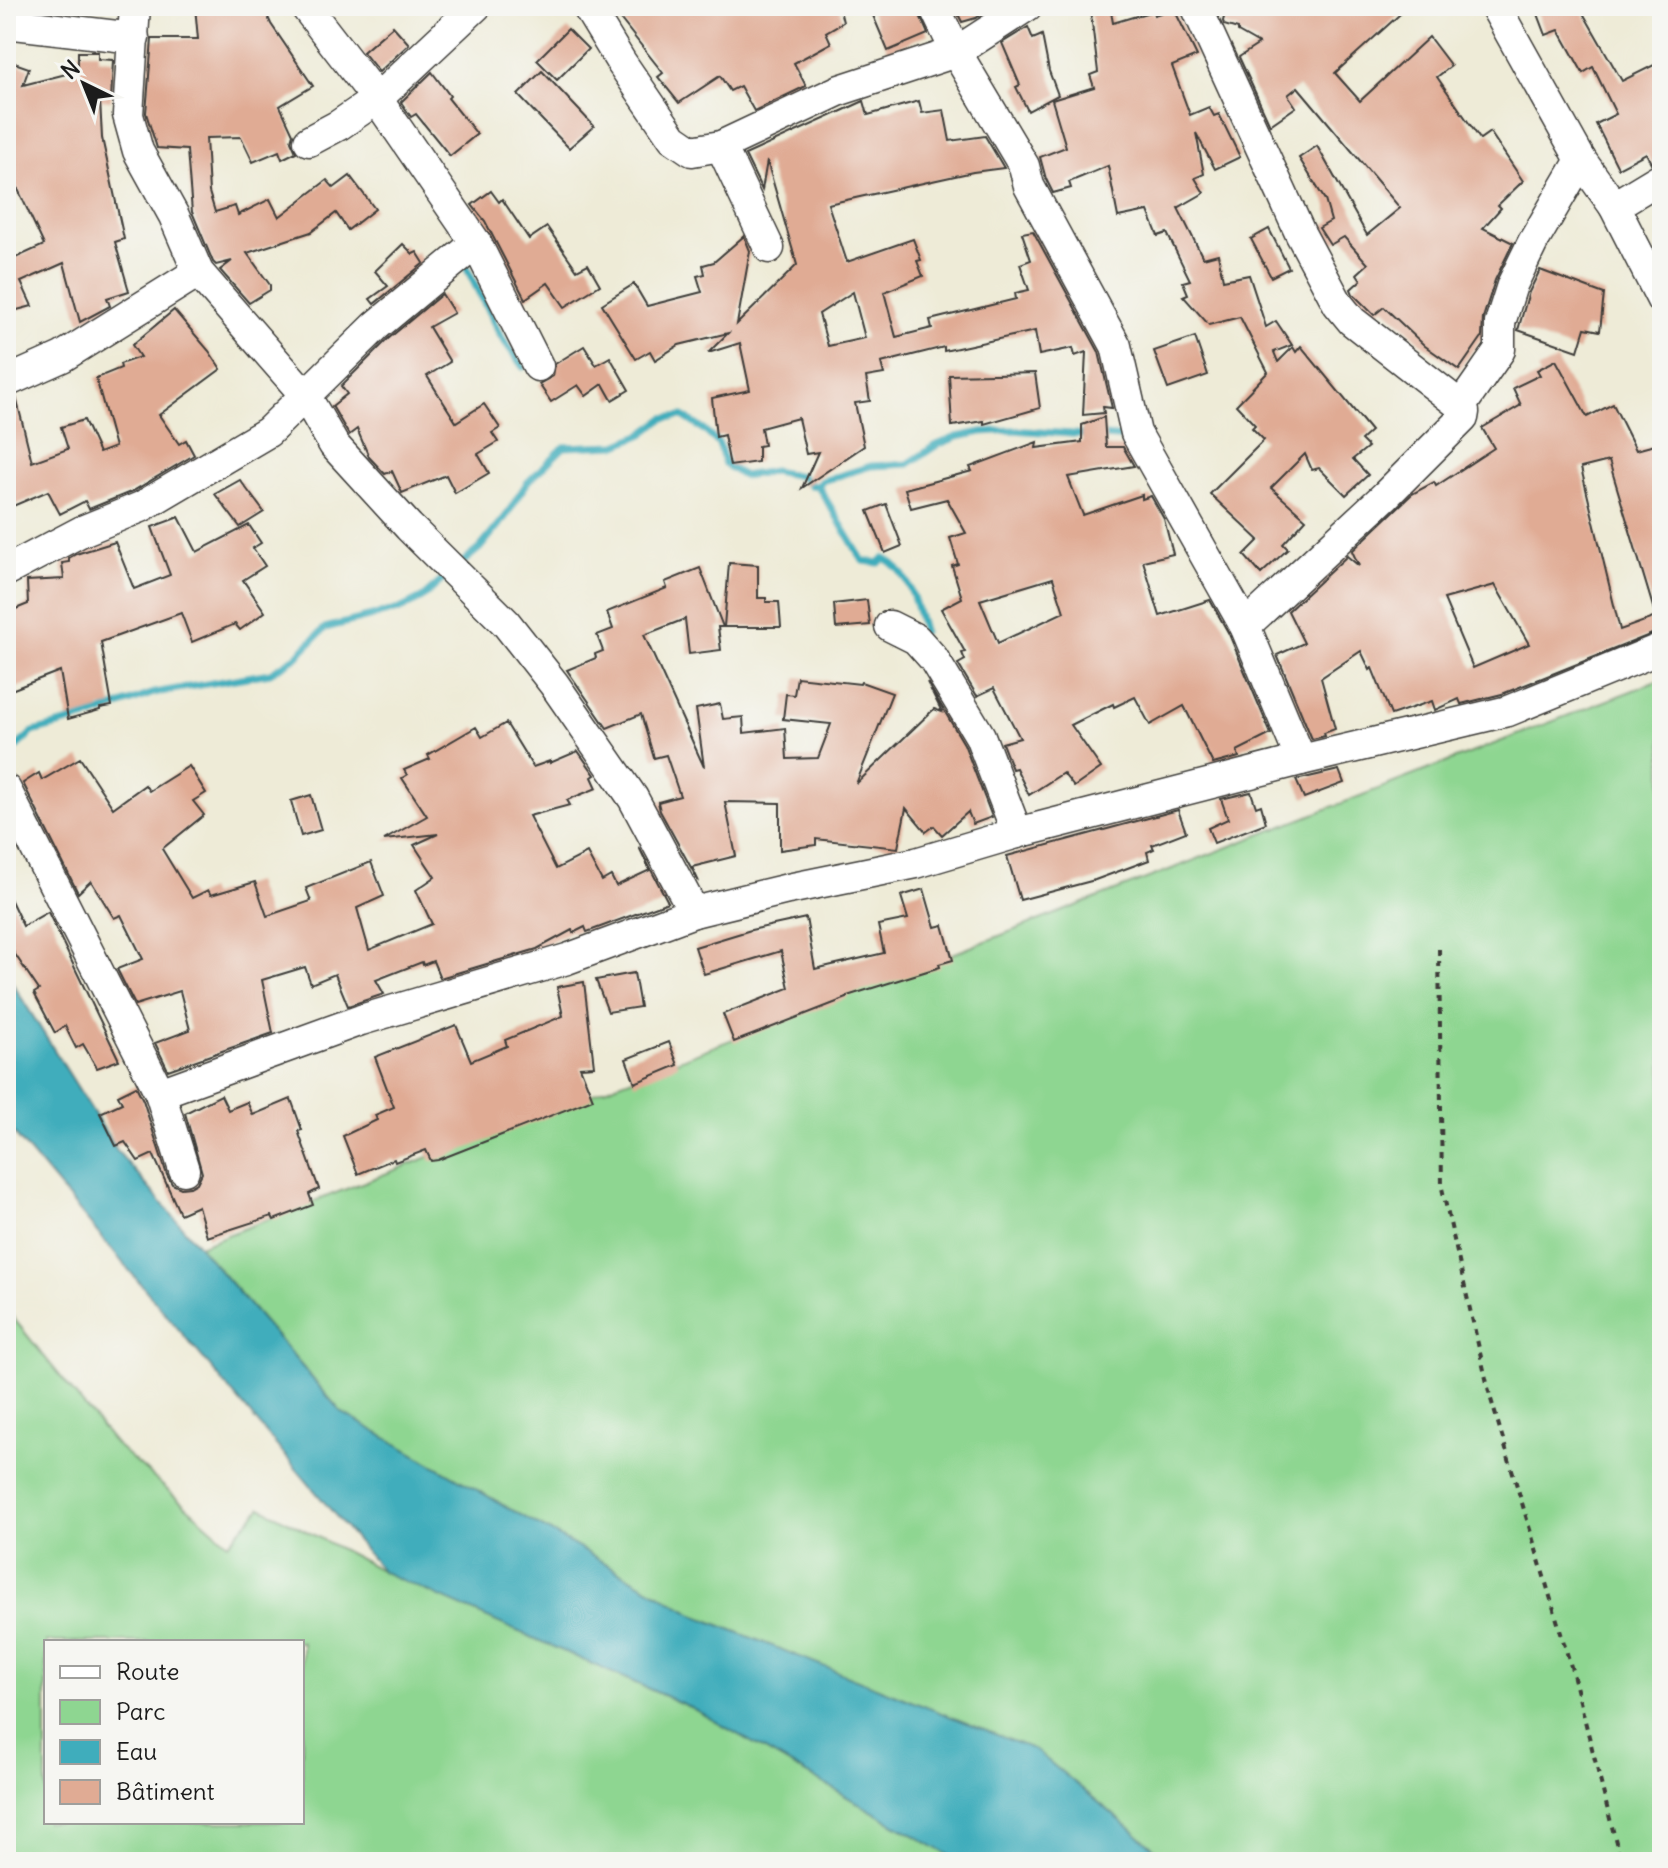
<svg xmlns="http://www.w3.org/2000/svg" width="1668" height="1868" viewBox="0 0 1668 1868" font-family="Delius,sans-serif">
<rect width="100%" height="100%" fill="#f6f6f2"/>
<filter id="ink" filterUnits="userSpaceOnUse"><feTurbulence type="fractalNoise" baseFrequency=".0125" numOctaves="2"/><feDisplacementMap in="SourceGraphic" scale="16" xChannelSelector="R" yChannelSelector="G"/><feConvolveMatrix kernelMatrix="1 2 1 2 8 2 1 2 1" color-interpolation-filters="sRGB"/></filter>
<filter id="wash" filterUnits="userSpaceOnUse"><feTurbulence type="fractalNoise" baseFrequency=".006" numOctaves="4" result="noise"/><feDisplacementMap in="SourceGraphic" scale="32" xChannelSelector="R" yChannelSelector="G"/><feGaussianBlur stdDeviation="1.8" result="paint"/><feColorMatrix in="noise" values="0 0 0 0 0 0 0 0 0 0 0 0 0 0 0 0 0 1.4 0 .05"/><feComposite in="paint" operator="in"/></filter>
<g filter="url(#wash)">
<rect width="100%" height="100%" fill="#eeebd7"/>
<g fill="#8ed691" stroke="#557956" stroke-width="2" fill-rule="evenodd">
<polygon points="1662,679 1662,1862 1171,1862 1035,1750 699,1617 341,1412 199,1246"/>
<path d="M6,1309L114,1443L228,1543L261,1507L384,1572L690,1707L961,1862H6ZM46,1642H302V1822H46Z"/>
</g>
<polygon fill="#3fadbc" stroke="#2e646c" stroke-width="2" points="6,973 118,1152 341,1412 699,1617 1035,1750 1171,1862 961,1862 690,1707 383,1572 6,1124"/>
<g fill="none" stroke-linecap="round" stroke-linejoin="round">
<g stroke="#3fadbc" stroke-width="7">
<polyline points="465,265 500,335 523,367"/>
<path d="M818,486L863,561L879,563L884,558C911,572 915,605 923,631"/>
<polyline points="457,567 480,548 506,516 527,483 564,447 617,445 643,434 664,418 683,416 704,430 719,444 725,464 743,476 773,471 801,476 810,485 818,486 822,481 871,466 908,464 937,445 957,437 982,432 1012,430 1132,438"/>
<polyline points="6,756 33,732 91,716 154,693 270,673 296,657 325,628 400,609 422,598 448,575"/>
</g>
</g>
<g id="blocks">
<g fill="#e0ab94" fill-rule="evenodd">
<polygon points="195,6 263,6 271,24 313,86 280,106 293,134 291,141 296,152 282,159 279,151 253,162 241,137 206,138 209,192 215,212 235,206 238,215 270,199 279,217 327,180 334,188 350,176 375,209 348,230 336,213 311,232 247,253 270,285 270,290 249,303 220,270 232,261 216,265 213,262 192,212 187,150 157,148 146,113 152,39 198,39"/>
<polygon points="631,6 839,6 843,22 826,32 831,43 794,63 806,86 754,111 740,86 730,91 720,76 679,103 658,77 663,73 618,16"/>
<polygon points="869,6 916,6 928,34 888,51"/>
<polygon points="954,6 994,6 976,18 962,22"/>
<polygon points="1090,6 1110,6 1113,23 1153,11 1154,15 1174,9 1197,56 1172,66 1190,115 1209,107 1214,116 1219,114 1240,157 1215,169 1196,133 1204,174 1195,178 1204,193 1178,208 1203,258 1218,254 1223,280 1249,275 1266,327 1276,321 1292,345 1274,352 1278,362 1293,347 1296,352 1301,346 1371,431 1361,440 1368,447 1353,459 1368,475 1346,495 1319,468 1312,470 1305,454 1271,488 1306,519 1283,544 1288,549 1261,574 1244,555 1259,540 1210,494 1264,440 1252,428 1255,425 1236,405 1268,372 1240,317 1209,325 1183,296 1188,294 1183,282 1190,280 1167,233 1158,236 1148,211 1118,217 1108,166 1069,182 1071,188 1053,193 1046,179 1040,157 1066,147 1052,100 1094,87 1090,75 1098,72"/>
<polygon points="1227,6 1409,6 1335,73 1360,101 1429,37 1451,66 1437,77 1480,139 1490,132 1523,181 1498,205 1501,208 1483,228 1513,243 1495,280 1483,318 1482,337 1459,370 1425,346 1384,307 1374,315 1353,294 1351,289 1361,280 1357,274 1368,264 1344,237 1330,245 1319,228 1331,221 1325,200 1299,158 1317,146 1367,235 1400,208 1298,87 1288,95 1296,107 1270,125 1239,57 1259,44 1238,32 1238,29 1224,25 1223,21"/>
<polygon points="1535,6 1579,6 1622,81 1662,61 1662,159 1651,163 1646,153 1618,168 1596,124 1616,114 1593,67 1583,73 1559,30 1546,35"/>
<polygon points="393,26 409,44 379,72 363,52"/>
<polygon points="1028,27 1033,39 1042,35 1049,71 1058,95 1028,111 1016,87 1020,85 1002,43"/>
<polygon points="568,29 588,49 557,80 537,60"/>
<polygon points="78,52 98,52 98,59 113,60 111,101 100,100 102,138 124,239 115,242 129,291 107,298 110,306 80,322 64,263 21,282 32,306 6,313 6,249 11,260 44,245 17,187 6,192 6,60 29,68 23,85 78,71"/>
<polygon points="542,71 594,126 569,148 518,95"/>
<polygon points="432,72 450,96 448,98 477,134 450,156 416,114 411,117 401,102"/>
<path d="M864,101L868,115L919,101L922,113L944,110L950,141L985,136L1004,168L973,172L828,204L847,262L913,239L921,260L917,261L923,276L884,292L896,337L932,328L930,320L1016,299L1015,293L1029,290L1020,264L1031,260L1022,233L1033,231L1099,352L1112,408L1103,407L1104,413L1083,415L1086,352L1075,356L1073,348L1039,355L1035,331L944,351V347L881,363L884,374L866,377L870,401L855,403L864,446L802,488L818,452L806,454L798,418L761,428L764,445L758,446V462L730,466L724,435L716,437L712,398L750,390L740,343L708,353L728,333L679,345L655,360L650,351L636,359L602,304L634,284L647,306L702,292L697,276L705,274L703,265L714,262L744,236L750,251L737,324L797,265L767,161L762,190L745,155ZM853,292L865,338L828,346L819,314Z"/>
<polygon points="491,191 499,202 502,199 529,239 547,227 577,270 588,264 600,285 565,307 548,283 525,299 485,221 472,205"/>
<polygon points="1269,229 1289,268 1271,277 1251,239"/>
<polygon points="403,244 413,254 417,252 424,263 374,304 370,299 388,286 375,271"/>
<polygon points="1540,270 1604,294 1600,331 1585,328 1578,351 1518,330 1529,292"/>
<polygon points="442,294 454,313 429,327 450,362 427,376 456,422 484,404 500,428 492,433 498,442 478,454 489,473 455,493 446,475 402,493 392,471 385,474 369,457 357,429 349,435 332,406 347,394 341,386 388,339"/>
<polygon points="174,310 209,351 221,369 159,415 179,444 186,440 194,455 133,491 89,509 85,501 60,514 48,491 6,509 6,400 16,397 32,462 68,449 61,427 84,420 99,453 115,447 96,378 121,368 120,364 140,357 132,345"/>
<polygon points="1195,337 1208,375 1168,389 1154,351"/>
<polygon points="584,346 596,365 610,357 629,390 612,400 603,384 586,396 578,385 551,402 539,384 553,376 555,364"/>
<path d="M1556,360L1587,417L1613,404L1636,450L1662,443V630L1502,694L1461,704L1459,699L1435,710L1432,701L1391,715L1372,668L1370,670L1361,651L1321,678L1335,729L1324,733L1325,736L1312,739L1277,655L1304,643L1288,611L1347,556L1359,566L1352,551L1412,494L1434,482L1436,486L1494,448L1482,428L1521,405L1513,388L1540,375L1537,370ZM1609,461L1656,617L1620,630L1581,468ZM1495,585L1529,644L1473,668L1444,599Z"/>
<polygon points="1035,373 1040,408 984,424 984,421 952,426 949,375"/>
<path d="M1104,417L1106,447H1123L1134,466L1068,477L1083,515L1142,495V499L1151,496L1164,519L1173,554L1143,561L1160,616L1210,600L1229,634L1271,734L1237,751L1239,757L1213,764L1184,706L1150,725L1135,697L1114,707L1113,704L1071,725L1101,768L1074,787L1063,773L1029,795L1016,768L1012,769L1002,743L1020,738L994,688L977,696L958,664L965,660L962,653L965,652L941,609L962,598L952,566L958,564L950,538L966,533L947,499L911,508L905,489L972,471L970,467L1037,442L1036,448L1082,442V425ZM1053,578L1064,612L998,643L980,600Z"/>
<polygon points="240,480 264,512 240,527 215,494"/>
<polygon points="886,504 902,546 885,553 868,511"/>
<polygon points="179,517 197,552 249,525 261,543 253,548 265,566 243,580 265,612 240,630 235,624 192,642 181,613 101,642 112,706 100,708 100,710 68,719 60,671 6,692 6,613 28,604 27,581 64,579 62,563 69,562 69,558 76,554 115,542 134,589 170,575 152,527"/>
<polygon points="729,563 758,565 758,598 766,598 766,602 779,602 781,627 724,627"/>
<polygon points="700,568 723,627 718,627 721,650 689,654 685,619 644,635 704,767 696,709 720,704 723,719 743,717 744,733 785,728 787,759 818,758 831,724 783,719 786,694 794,695 797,677 860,684 861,682 892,693 856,784 934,709 942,712 927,682 964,744 992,817 973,824 968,812 942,835 934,826 926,832 906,808 898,848 816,839 816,845 780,850 780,803 725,802 736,856 692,867 699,882 660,811 658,802 680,796 666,755 654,758 641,714 607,728 567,670 596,658 595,654 603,651 597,635 613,629 607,612 667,588 665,582"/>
<polygon points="867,600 870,625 836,628 834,604"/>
<polygon points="506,723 533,767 550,761 550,763 578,751 595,775 592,777 597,788 567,800 570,805 529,816 556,869 587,853 602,881 611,876 616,886 650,870 639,847 668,902 587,932 585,927 573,933 572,930 537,949 440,978 433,961 423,965 422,962 376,980 384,994 348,1006 335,974 311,984 305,967 262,980 273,1033 168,1070 155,1043 190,1030 180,991 135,1005 117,969 143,959 121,915 114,918 91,881 78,893 23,783 39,773 42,780 80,758 113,808 145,785 149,791 189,766 206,793 193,801 204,815 162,849 192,898 208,890 211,895 255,882 267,916 311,901 306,888 371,862 384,896 357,908 369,950 432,924 416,890 435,877 414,845 438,834 384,840 427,816 402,778 407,775 404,770 430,759 428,755 476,727 482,737"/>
<polygon points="1339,770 1344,783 1304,798 1296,780"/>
<polygon points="1251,792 1256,807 1261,805 1266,823 1214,843 1208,828 1228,819 1221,799"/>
<polygon points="311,795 321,830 301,836 291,801"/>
<polygon points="1178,810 1186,832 1152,845 1154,849 1147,852 1149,860 1095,880 1020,900 1007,856"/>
<polygon points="924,889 935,927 943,925 953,960 939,964 940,967 847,996 847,998 734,1042 723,1014 789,988 781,951 704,974 695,947 751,930 806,918 815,969 884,953 878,925 908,919 901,896"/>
<polygon points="6,890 23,926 48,912 119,1060 97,1068 83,1044 76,1048 65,1026 55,1033 34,993 39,990 6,941"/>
<polygon points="634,973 640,1007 608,1012 596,980"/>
<polygon points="584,982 594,1066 580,1067 593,1099 438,1160 431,1161 426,1150 395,1162 394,1159 358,1174 343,1136 377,1120 375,1115 394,1107 375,1057 456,1025 471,1061 507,1046 505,1040 563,1016 557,987"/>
<polygon points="669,1042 678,1065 635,1083 626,1059"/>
<polygon points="136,1086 143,1100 167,1175 172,1184 181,1188 190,1187 197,1183 202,1173 185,1113 221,1095 228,1110 247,1102 253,1115 291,1099 302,1130 298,1131 319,1189 309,1194 313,1205 274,1220 272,1216 207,1237 198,1206 180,1214 153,1154 138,1161 125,1142 116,1146 100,1113 122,1103 118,1095"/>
</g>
</g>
</g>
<g filter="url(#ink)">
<use href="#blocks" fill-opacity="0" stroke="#3c3b38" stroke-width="2"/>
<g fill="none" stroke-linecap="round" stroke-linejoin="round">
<g stroke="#3c3b38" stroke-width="33">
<g id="street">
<polyline points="135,6 128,115 138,151 174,216 198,272 305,395 334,445 409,527 506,623 554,684 633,798 694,912"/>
<polyline points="305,6 377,99 476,243 538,366"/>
<polyline points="587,6 621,62 673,138 692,151 721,146 840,90 956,52 1027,6"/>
<polyline points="934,6 956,52 1024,166 1029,186 1116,346 1136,433 1245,626 1301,760"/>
<polyline points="1196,6 1301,235 1338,304 1352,321 1461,406 1464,412 1463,418 1386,495 1245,626"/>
<polyline points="1495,6 1581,160 1614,206 1662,300"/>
<polyline points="6,23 134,38"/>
<polyline points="309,141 339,125 377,99 476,6"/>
<polyline points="721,146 769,248"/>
<polyline points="1614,206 1662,177"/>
<polyline points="6,382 62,357 198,272"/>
<polyline points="1461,406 1500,350 1500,323 1512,285 1533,242 1581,160"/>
<polyline points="6,571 82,531 141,507 268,432 376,326 476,243"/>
<polyline points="890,626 916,639 933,658 980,736 1017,833"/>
<polyline points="6,790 160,1093 184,1170"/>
<polyline points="160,1093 361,1020 567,959 694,912 788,889 916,863 1017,833 1301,760 1508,711 1662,648"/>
</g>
</g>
<polyline stroke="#3c3b38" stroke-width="4" stroke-dasharray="6 6" stroke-linecap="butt" points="1439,949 1442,1188 1490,1396 1572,1670 1621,1862"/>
<use href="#street" stroke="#fff" stroke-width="30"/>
</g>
</g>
<rect width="1668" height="1868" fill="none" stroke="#f6f6f2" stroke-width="32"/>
<rect x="44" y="1640" width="260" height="184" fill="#f6f6f2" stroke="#9f9f9c" stroke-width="2"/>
<rect x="60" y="1666" width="40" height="12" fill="#ffffff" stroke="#9f9f9c" stroke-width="2"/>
<text x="116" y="1680" font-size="24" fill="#1c1c1c">Route</text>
<rect x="60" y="1700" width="40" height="24" fill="#8ed691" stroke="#9f9f9c" stroke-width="2"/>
<text x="116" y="1720" font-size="24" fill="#1c1c1c">Parc</text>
<rect x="60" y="1740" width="40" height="24" fill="#3fadbc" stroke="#9f9f9c" stroke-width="2"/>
<text x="116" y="1760" font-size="24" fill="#1c1c1c">Eau</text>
<rect x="60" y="1780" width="40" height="24" fill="#e0ab94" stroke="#9f9f9c" stroke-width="2"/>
<text x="116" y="1800" font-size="24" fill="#1c1c1c">Bâtiment</text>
<g transform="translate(84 84) rotate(317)" stroke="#f6f6f2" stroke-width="6" paint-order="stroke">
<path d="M0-6L14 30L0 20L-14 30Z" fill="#1c1c1c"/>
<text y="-12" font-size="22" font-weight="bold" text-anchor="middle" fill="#1c1c1c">N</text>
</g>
</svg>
